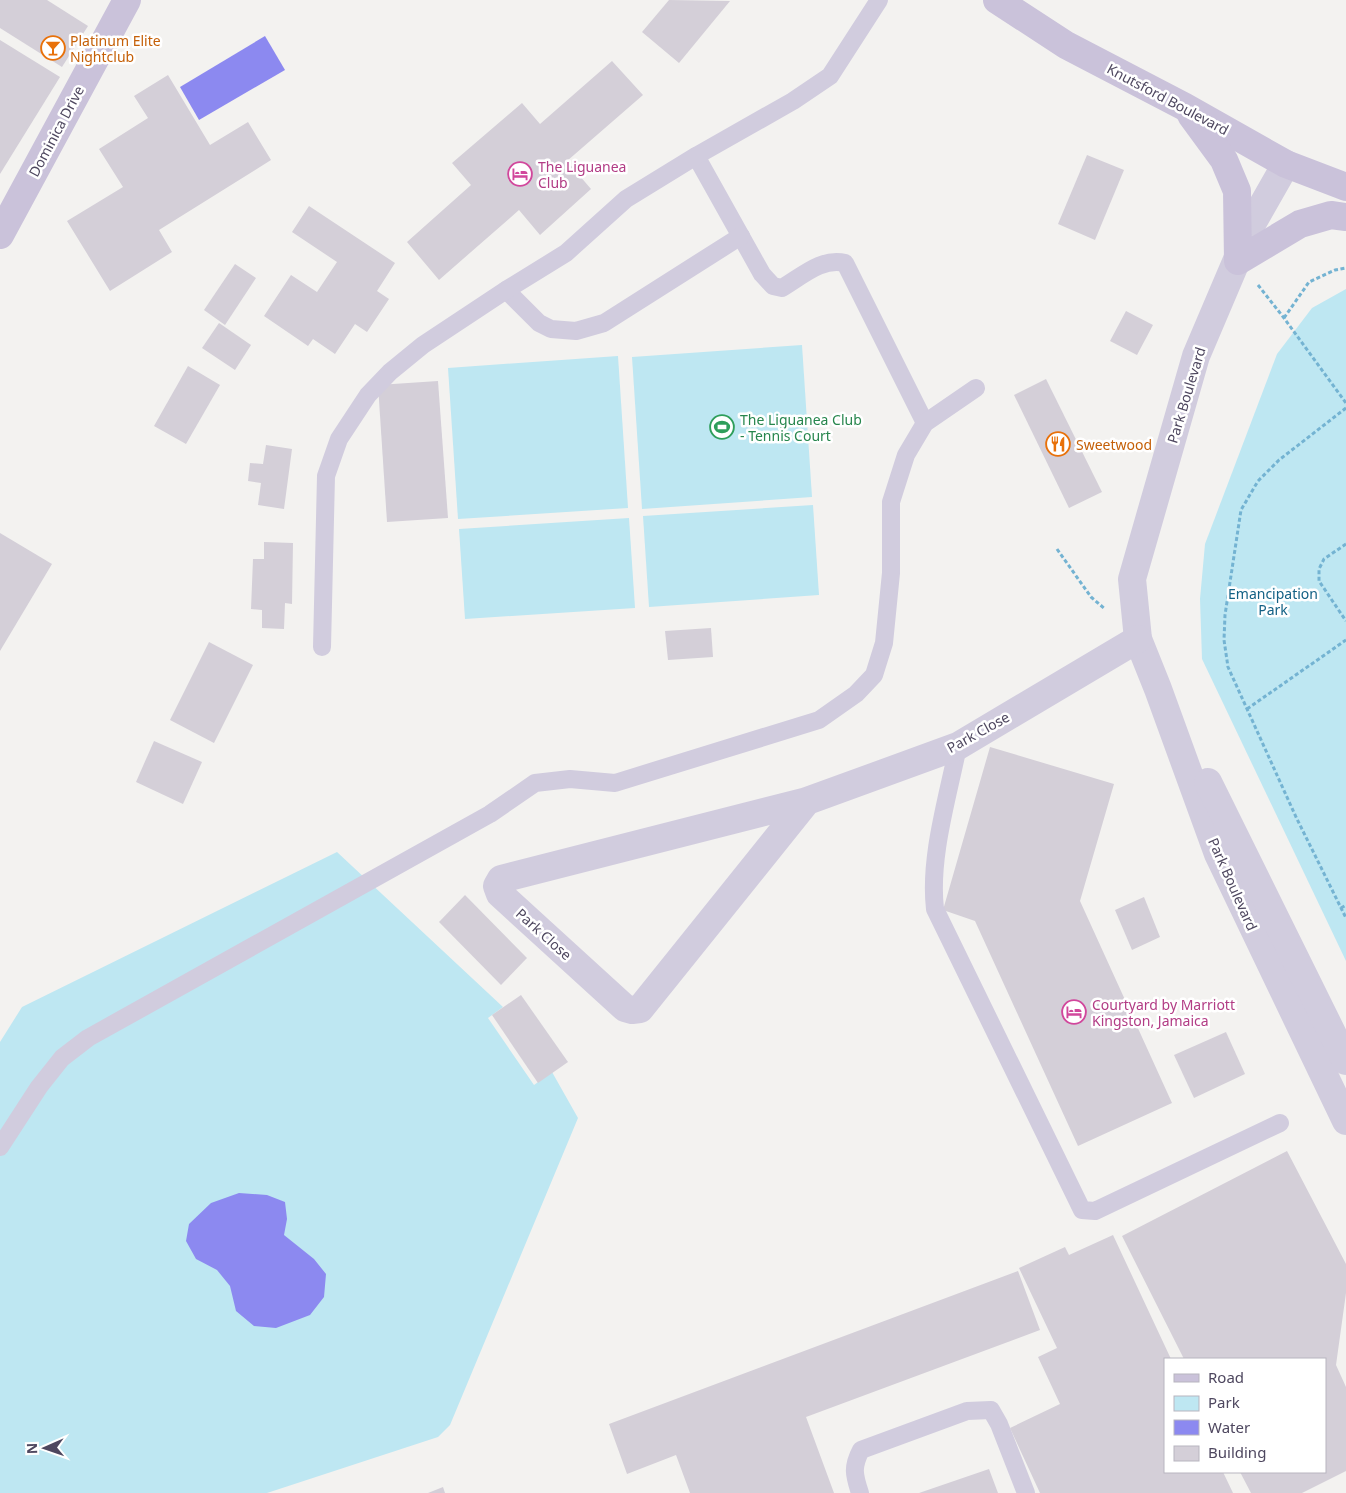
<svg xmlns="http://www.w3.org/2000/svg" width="1346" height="1493" viewBox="0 0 1346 1493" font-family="'Noto Sans',sans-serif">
<rect width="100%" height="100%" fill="#f3f2f0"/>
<g fill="#bee7f2">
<polygon points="1346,289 1346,961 1202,659 1200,599 1205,544 1277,354 1312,308"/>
<polygon points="802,345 812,497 642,509 632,357"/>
<polygon points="618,356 628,508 458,519 448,368"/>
<polygon points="813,505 819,595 649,607 643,516"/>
<polygon points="629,518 635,608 465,619 459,529"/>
<polygon points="337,852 503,1007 488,1018 534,1085 552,1072 578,1118 450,1425 438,1437 267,1493 0,1493 0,1042 22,1007"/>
</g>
<g fill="#8c89f0">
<polygon points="265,36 285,70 199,120 180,87"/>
<polygon points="239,1193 267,1195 285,1202 287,1219 284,1235 314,1259 326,1274 324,1297 310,1315 276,1328 254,1326 236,1311 230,1286 217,1270 196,1259 186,1241 189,1224 211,1203"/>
</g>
<g fill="#d4cfd8">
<polygon points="0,0 47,0 88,26 62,67 0,28"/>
<polygon points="669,0 730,1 679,63 642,32"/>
<polygon points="0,40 60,77 0,174"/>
<polygon points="612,61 643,95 567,161 591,189 540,235 519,210 439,280 407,242 471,185 452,163 522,103 540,124"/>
<polygon points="168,75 210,145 248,122 271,160 159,230 172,252 110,291 67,221 123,187 99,149 148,118 134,96"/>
<polygon points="1087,155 1124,170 1095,240 1058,224"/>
<polygon points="309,206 395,263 377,291 389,299 367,332 355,324 335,354 313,339 308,346 264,316 291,275 317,292 337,262 292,232"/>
<polygon points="235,264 256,278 225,325 204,310"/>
<polygon points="1126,311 1153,325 1137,355 1110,341"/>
<polygon points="219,323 251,345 235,370 202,348"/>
<polygon points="188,366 220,385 186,444 154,426"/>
<polygon points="1046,379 1102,492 1069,508 1014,395"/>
<polygon points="438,381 448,518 387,522 378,385"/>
<polygon points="266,445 292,449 284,509 258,505 261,483 248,481 250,463 263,464"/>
<polygon points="0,533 52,564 0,651"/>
<polygon points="264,542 293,543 292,604 285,603 284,629 262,628 262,610 251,609 253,559 264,559"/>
<polygon points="711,628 713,657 668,660 665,631"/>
<polygon points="209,642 253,665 214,743 170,720"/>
<polygon points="154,741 202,762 183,804 136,782"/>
<polygon points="990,747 1114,784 1080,901 1172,1103 1078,1146 975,921 943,910"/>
<polygon points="465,895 527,958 501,985 439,922"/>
<polygon points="1144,897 1160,937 1132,950 1115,910"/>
<polygon points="521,995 568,1062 538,1083 492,1015"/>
<polygon points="1226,1032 1245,1074 1194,1098 1174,1055"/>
<polygon points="1287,1151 1346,1264 1346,1293 1336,1365 1346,1387 1346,1471 1302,1493 1251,1493 1240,1472 1325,1472 1325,1359 1184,1359 1122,1236"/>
<polygon points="1113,1235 1171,1359 1165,1359 1165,1472 1223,1472 1233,1493 1040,1493 1010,1428 1060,1404 1038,1357 1057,1348 1019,1268 1065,1247 1069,1255"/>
<polygon points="1018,1271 1040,1330 806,1417 834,1493 690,1493 676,1455 627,1474 609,1424"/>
<polygon points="989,1469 998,1493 919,1493"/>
<polygon points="443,1487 445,1493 428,1493"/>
</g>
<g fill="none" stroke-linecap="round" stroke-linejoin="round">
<g stroke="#74b3d2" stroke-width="3" stroke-dasharray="4 2.5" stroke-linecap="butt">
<polyline points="1258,285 1284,318 1346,403"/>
<polyline points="1284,318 1309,282 1335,270 1346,268"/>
<polyline points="1346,408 1279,460 1258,481 1241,510 1225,615 1224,640 1228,667 1296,817 1346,918"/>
<polyline points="1346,544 1324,559 1319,569 1319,581 1346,621"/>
<polyline points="1057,549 1091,597 1105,609"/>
<polyline points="1247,709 1346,640"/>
<polyline points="1341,908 1346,905"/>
</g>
<g stroke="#d1ccde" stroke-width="18">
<path d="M696,156L762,274L773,286L782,288C801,277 822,257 845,263L925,423"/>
<polyline points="506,290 539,323 551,329 576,331 604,323 741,236"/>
<polyline points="322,647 326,476 339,439 368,395 390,372 423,345 506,290 566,253 626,199 696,156 793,101 830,76 879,0"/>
<path d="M958,746C948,797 929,857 935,909L1082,1210L1095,1211L1280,1123"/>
<polyline points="0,1147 39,1087 62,1058 88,1038 490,814 535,783 570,779 615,783 819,720 856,694 874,675 884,643 891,573 891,502 906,455 925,423 976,388"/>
<path d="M860,1493C854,1475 852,1467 861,1450L967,1411L991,1410L999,1424L1026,1493"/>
</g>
<g stroke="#d1ccde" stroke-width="28">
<polyline points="1286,164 1253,222 1196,356 1132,579 1138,639 1158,689 1218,854 1346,1121"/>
<polyline points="1208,782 1346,1061"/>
<polyline points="807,801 640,1009 632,1010 625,1008 500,894 497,886 501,879 807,801 958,746 1138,639"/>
</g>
<g stroke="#cac2da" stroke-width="28">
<polyline points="997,0 1066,45 1185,107 1286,164 1346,187"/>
<polyline points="1191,115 1224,160 1237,191 1238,261 1300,224 1331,215 1346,217"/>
<polyline points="0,235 127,0"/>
</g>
</g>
<defs>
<g id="bar-ring" transform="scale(1.25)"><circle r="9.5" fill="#fff" stroke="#e8710a" stroke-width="1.5"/><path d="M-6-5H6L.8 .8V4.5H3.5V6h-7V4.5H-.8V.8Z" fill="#e8710a"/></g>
<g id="hotel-ring" transform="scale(1.25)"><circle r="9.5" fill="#fff" stroke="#d1479c" stroke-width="1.5"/><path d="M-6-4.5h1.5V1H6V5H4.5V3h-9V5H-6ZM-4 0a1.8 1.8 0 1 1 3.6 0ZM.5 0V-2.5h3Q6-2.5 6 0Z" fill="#d1479c"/></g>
<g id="stadium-ring" transform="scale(1.25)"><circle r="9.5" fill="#fff" stroke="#2e9e5b" stroke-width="1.5"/><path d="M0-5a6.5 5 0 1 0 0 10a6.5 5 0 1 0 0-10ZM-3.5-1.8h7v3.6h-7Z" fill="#2e9e5b"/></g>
<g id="restaurant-ring" transform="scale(1.25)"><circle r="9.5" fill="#fff" stroke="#e8710a" stroke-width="1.5"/><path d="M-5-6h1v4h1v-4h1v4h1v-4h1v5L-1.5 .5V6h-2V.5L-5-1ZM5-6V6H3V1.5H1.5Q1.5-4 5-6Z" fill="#e8710a"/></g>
</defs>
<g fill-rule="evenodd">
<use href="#bar-ring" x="53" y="48"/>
<use href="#hotel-ring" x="520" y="174"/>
<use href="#stadium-ring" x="722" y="427"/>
<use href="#restaurant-ring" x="1058" y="444"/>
<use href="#hotel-ring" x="1074" y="1012"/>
</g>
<g text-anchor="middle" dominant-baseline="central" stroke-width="5" stroke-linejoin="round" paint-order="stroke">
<g font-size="14" fill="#c56008" stroke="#fff" text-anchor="start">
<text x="70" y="40">Platinum Elite<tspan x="70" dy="16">Nightclub</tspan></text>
<text x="1076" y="444">Sweetwood</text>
</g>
<g font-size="14" fill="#4e475f" stroke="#fff">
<text transform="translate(1168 99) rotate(28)">Knutsford Boulevard</text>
<text transform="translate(56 131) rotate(-62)">Dominica Drive</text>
<text transform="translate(1186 395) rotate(-73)">Park Boulevard</text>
<text transform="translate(978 732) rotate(-29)">Park Close</text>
<text transform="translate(1233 884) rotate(66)">Park Boulevard</text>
<text transform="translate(544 934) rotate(42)">Park Close</text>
</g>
<g font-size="14" fill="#b23c85" stroke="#fff" text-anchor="start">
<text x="538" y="166">The Liguanea<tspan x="538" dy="16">Club</tspan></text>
<text x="1092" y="1004">Courtyard by Marriott<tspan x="1092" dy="16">Kingston, Jamaica</tspan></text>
</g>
<g font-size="14" fill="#27864d" stroke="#fff" text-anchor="start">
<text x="740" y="419">The Liguanea Club<tspan x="740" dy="16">- Tennis Court</tspan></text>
</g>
<g font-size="14" fill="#136185" stroke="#fff">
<text x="1273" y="593">Emancipation<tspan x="1273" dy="16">Park</tspan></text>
</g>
</g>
<rect x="1164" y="1358" width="162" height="115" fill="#ffffff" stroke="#b8b5bf"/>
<rect x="1174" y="1374" width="25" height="8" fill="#cac2da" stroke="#b8b5bf"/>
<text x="1208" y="1383" font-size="15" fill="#4e475f">Road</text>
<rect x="1174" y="1396" width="25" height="15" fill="#bee7f2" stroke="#b8b5bf"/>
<text x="1208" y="1408" font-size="15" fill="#4e475f">Park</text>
<rect x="1174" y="1420" width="25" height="15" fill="#8c89f0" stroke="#b8b5bf"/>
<text x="1208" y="1433" font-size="15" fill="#4e475f">Water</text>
<rect x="1174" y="1446" width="25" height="15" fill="#d4cfd8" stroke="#b8b5bf"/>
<text x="1208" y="1458" font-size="15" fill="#4e475f">Building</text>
<g transform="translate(45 1448) rotate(268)" stroke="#ffffff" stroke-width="4" paint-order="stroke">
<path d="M0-4L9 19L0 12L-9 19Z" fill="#4e475f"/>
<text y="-8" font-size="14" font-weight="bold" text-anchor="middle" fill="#4e475f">N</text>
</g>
</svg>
